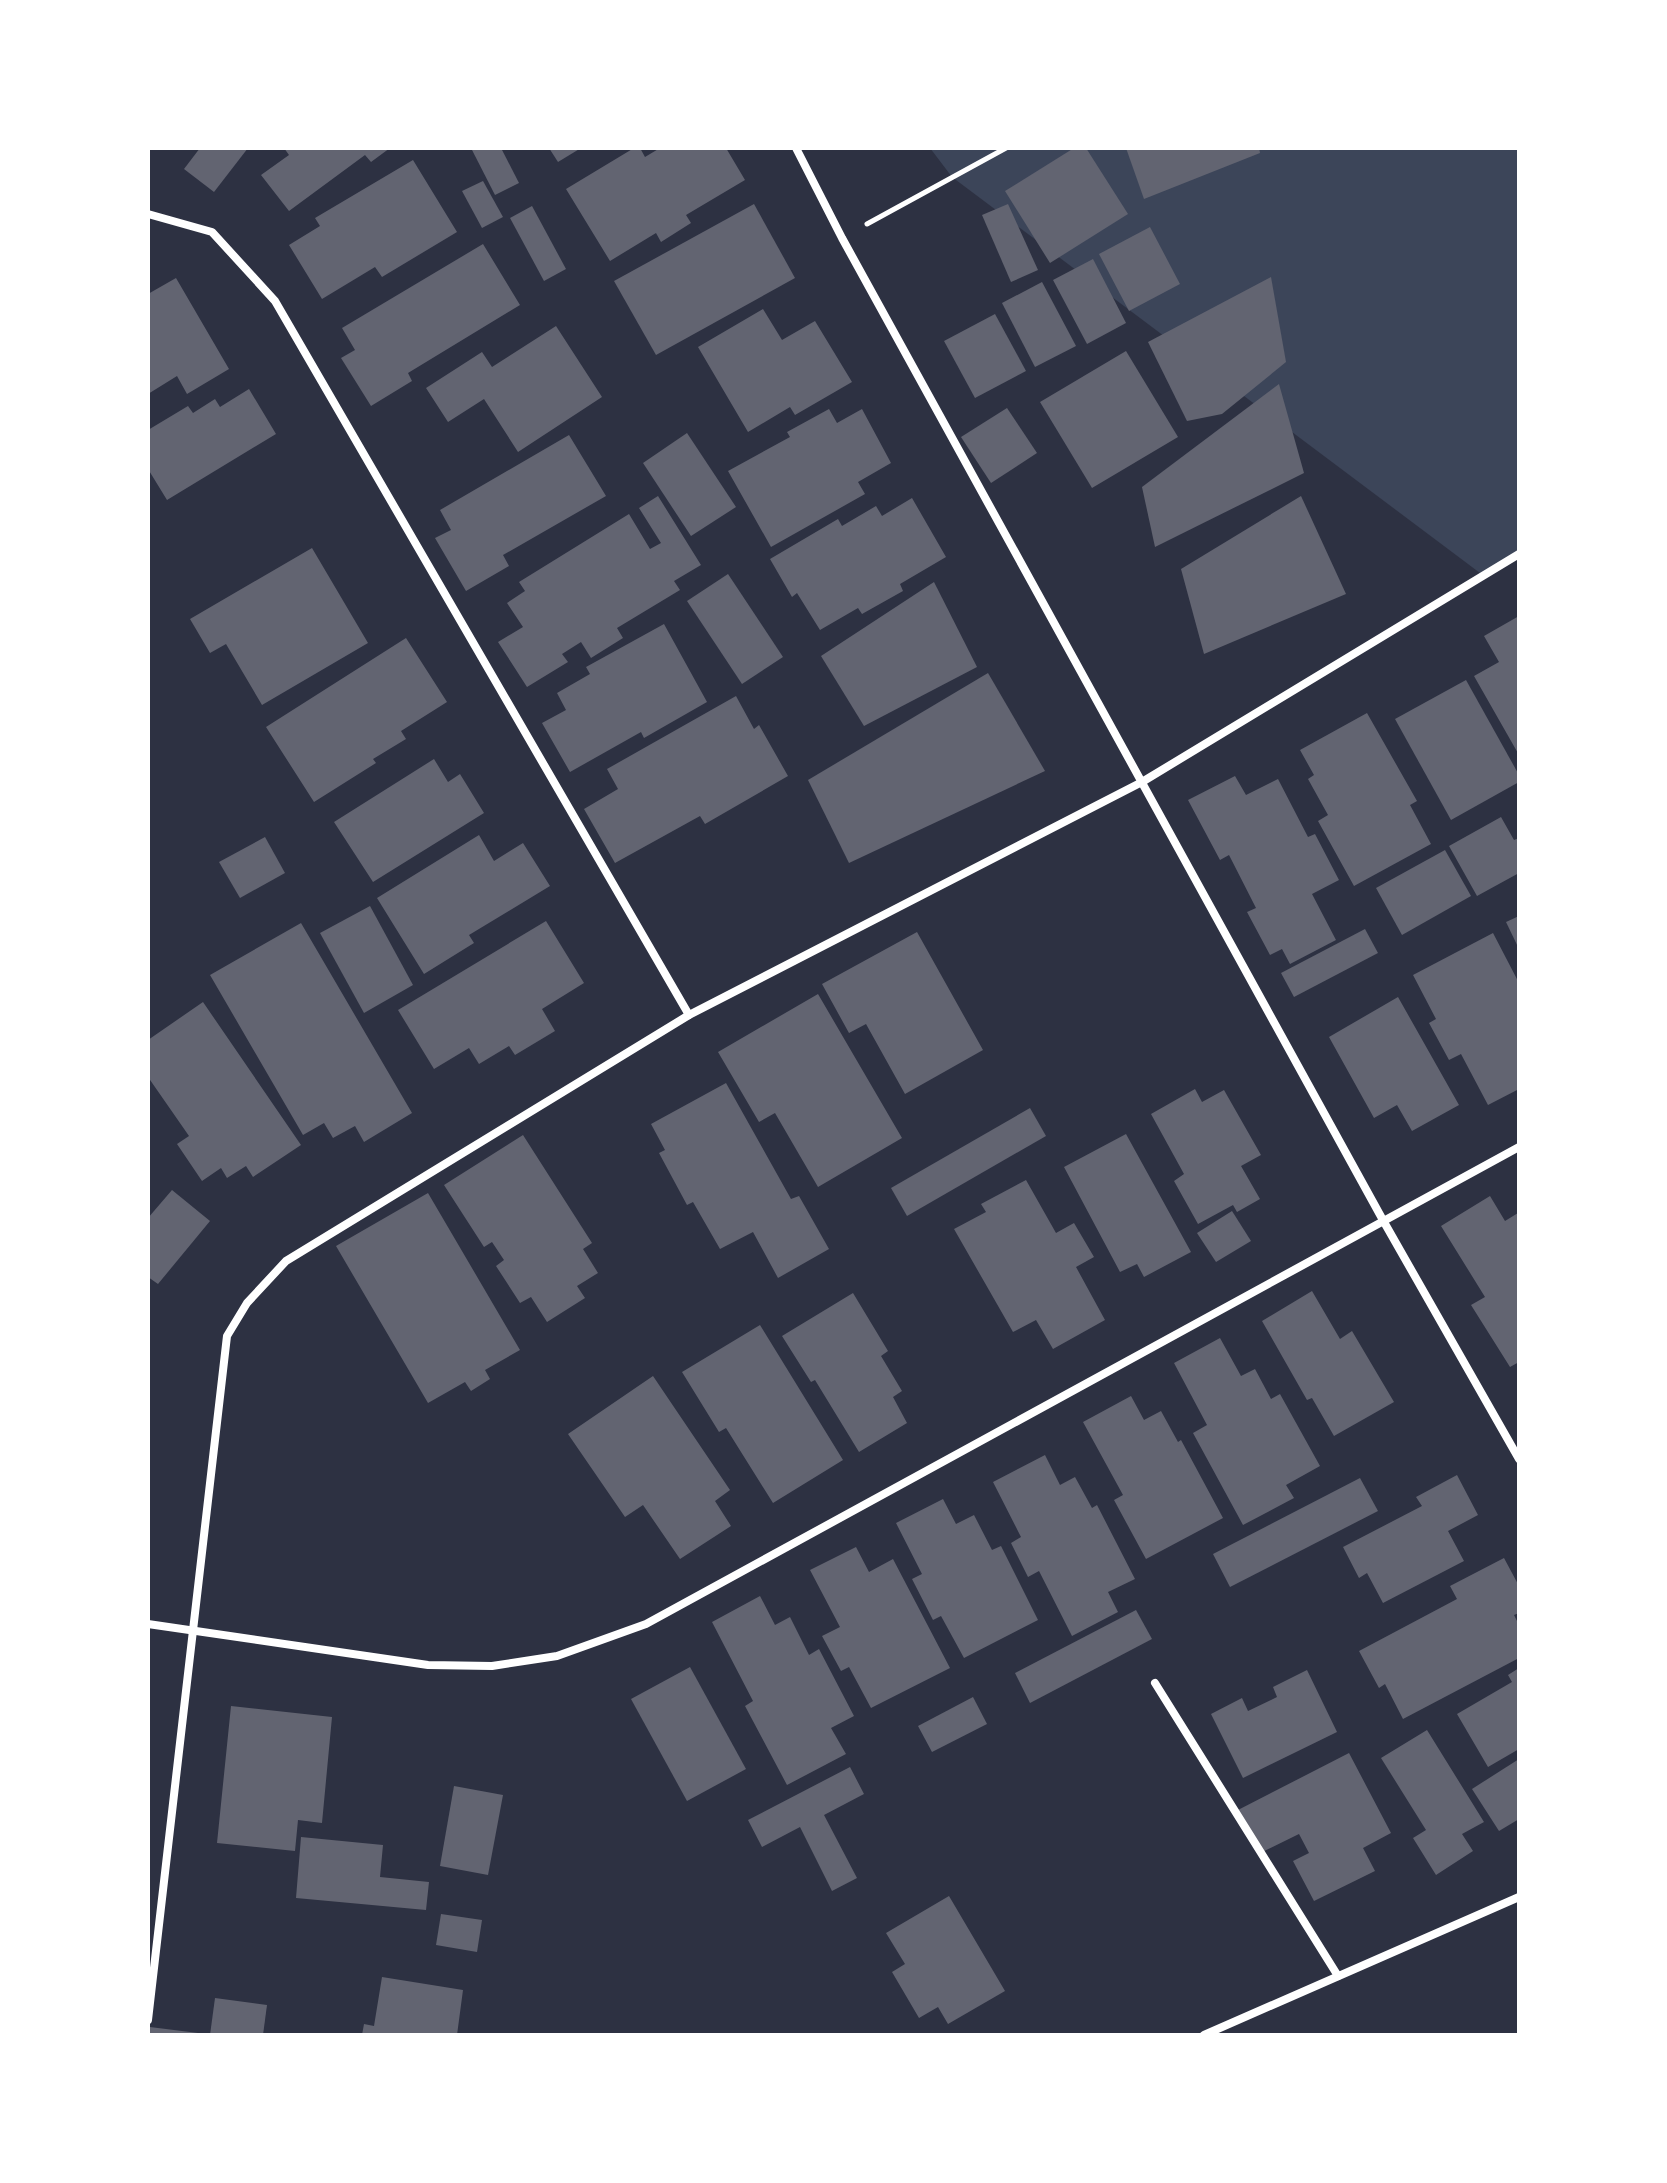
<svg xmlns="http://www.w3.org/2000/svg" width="1667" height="2183" viewBox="0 0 1667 2183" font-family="'Noto Sans',sans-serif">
<rect width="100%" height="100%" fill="#2d3142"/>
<polygon fill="#3c4559" points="930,148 1519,148 1519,556 1484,576 952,177"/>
<g fill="#626471">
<polygon points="200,148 248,148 214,192 184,169"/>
<polygon points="284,148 390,148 371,162 365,155 289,211 261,175 289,155"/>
<polygon points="471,148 501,148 519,183 495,195"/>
<polygon points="549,148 581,148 558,162"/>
<polygon points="634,148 640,148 645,157 660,148 726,148 745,180 686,215 691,223 661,242 656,233 610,261 566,189"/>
<polygon points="1074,148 1086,148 1128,214 1050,263 1005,191"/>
<polygon points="1126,148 1259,148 1260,153 1144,199"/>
<polygon points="413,160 457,232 382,277 375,267 322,299 289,245 320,226 315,218"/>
<polygon points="483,181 503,217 482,228 462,191"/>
<polygon points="754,204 795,278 656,355 614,281"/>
<polygon points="1008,204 1038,270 1011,282 982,215"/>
<polygon points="532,206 566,269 544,281 510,218"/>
<polygon points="1150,227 1180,284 1129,311 1099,254"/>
<polygon points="483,244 520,305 408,373 412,381 371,406 341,358 355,350 342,328"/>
<polygon points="1093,259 1126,323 1087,344 1053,280"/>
<polygon points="1271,277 1286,362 1222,414 1187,421 1148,342"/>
<polygon points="176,278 229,369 187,394 177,376 148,394 148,294"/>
<polygon points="1042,282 1076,346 1035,367 1002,303"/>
<polygon points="763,309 782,340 815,321 852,382 795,415 790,407 748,432 698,347"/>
<polygon points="995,314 1026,371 975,398 944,341"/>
<polygon points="556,326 602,397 518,452 484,399 448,422 426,388 482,352 492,367"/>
<polygon points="1126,351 1178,437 1092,488 1040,402"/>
<polygon points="1279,384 1304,473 1155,547 1142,487"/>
<polygon points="249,389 276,434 167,500 148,469 148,430 188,406 193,413 215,399 220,407"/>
<polygon points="1007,408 1037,453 991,483 961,437"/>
<polygon points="829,409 837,423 862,409 891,463 858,482 865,494 771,547 728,471 790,437 787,432"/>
<polygon points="687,433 736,507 691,536 643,463"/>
<polygon points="569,435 606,496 503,555 509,566 466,591 435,538 451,530 440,510"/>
<polygon points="658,496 701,565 674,581 680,590 617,628 623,638 591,658 581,642 562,654 568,662 527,687 498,642 523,627 507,603 525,591 519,582 629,514 650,549 661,543 639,508"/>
<polygon points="1301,496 1346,594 1204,654 1181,569"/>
<polygon points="912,498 946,557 900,584 903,591 862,614 858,608 820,630 797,593 792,597 770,559 838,519 842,526 876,506 882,516"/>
<polygon points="312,548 368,643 262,705 226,644 210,653 190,619"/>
<polygon points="728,574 783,657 742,684 687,601"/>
<polygon points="934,582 977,667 864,726 821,656"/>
<polygon points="1519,616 1519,755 1474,676 1499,662 1484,636"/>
<polygon points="664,624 707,702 644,738 641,732 570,772 542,723 566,710 557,693 590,674 586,667"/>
<polygon points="406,638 447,702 401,731 406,739 373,759 376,763 314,802 266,727"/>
<polygon points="988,673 1045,771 849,863 808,780"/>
<polygon points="1466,680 1519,775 1519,782 1451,820 1395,719"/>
<polygon points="736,696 754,729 759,725 788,776 705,824 700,816 615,863 584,809 618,789 607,769"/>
<polygon points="1367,713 1417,801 1410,805 1431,844 1354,886 1318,821 1328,815 1308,779 1314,775 1300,750"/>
<polygon points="434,759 448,782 460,774 484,813 373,882 334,822"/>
<polygon points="1235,776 1246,795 1278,779 1308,837 1315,834 1339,880 1312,894 1336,940 1290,964 1282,949 1270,955 1247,912 1256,908 1229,855 1220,860 1188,800"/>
<polygon points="1501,817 1514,840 1519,838 1519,873 1477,896 1449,846"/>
<polygon points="479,835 494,861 523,843 550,886 469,935 474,943 424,974 377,898"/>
<polygon points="265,837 285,873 240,898 219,862"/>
<polygon points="1445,850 1471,896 1402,935 1376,888"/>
<polygon points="370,906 413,985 364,1013 320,933"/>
<polygon points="1519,916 1519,949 1506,922"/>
<polygon points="546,921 584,983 542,1009 555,1031 515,1055 509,1046 479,1064 469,1048 434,1069 398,1010"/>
<polygon points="301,923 412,1113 364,1142 355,1126 333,1138 324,1123 303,1135 210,975"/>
<polygon points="1365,929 1378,953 1294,997 1281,973"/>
<polygon points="917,932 983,1050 905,1094 866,1024 849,1033 822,984"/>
<polygon points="1493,933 1519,983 1519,1089 1488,1105 1461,1054 1449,1060 1429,1023 1436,1019 1413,975"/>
<polygon points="818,994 902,1138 818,1187 775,1113 759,1122 718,1052"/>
<polygon points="1398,997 1459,1105 1412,1131 1397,1105 1374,1118 1329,1037"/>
<polygon points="203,1002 301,1145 253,1177 246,1166 227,1178 221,1168 202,1181 177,1144 189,1136 148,1077 148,1040"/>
<polygon points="726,1083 791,1199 799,1196 829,1249 778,1278 753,1232 720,1249 693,1202 687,1205 659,1153 665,1150 651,1124"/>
<polygon points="1195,1089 1202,1102 1224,1090 1261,1155 1241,1166 1260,1199 1237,1212 1233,1205 1198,1224 1174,1181 1184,1174 1151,1114"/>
<polygon points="1030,1108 1046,1136 907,1216 891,1188"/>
<polygon points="1126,1134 1191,1252 1144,1277 1137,1264 1120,1272 1064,1167"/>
<polygon points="523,1135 592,1243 583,1249 598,1273 577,1286 585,1298 547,1322 531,1297 520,1303 496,1266 504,1260 492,1242 484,1247 444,1185"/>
<polygon points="1026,1180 1056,1233 1074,1223 1094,1257 1076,1267 1105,1320 1053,1349 1036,1320 1013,1332 954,1229 986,1212 981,1204"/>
<polygon points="172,1190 210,1221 158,1284 148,1277 148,1218"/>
<polygon points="428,1193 520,1350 485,1370 490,1379 471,1391 465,1382 428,1403 336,1246"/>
<polygon points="1490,1196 1505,1221 1518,1213 1519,1215 1519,1362 1510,1367 1471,1305 1485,1297 1441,1226"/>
<polygon points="1232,1211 1251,1241 1216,1262 1197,1233"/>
<polygon points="1312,1291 1340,1339 1352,1331 1394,1402 1334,1436 1312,1398 1307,1400 1262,1321"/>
<polygon points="853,1293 888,1351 881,1356 902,1391 893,1397 907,1423 859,1452 815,1380 811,1382 782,1336"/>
<polygon points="760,1325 843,1460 773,1503 726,1428 719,1432 682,1372"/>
<polygon points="1220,1338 1241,1376 1255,1369 1271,1399 1280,1394 1320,1466 1286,1485 1294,1498 1243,1525 1193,1433 1207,1425 1174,1363"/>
<polygon points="653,1376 730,1490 715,1501 731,1526 680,1559 643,1505 625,1517 568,1434"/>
<polygon points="1131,1396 1144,1420 1161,1411 1178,1442 1181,1440 1223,1518 1146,1559 1114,1500 1123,1495 1083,1422"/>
<polygon points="1045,1455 1060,1485 1075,1477 1092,1508 1097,1505 1135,1579 1108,1592 1118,1612 1072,1636 1039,1571 1028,1577 1011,1543 1021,1537 993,1482"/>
<polygon points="1457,1475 1478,1515 1448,1531 1464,1561 1383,1603 1367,1573 1359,1578 1343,1547 1422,1506 1416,1497"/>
<polygon points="1360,1478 1378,1511 1230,1587 1213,1554"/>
<polygon points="943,1499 956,1524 974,1515 992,1550 1001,1546 1038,1620 964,1658 941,1616 933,1620 912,1579 922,1574 896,1523"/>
<polygon points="856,1547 869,1572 893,1559 950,1668 871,1708 849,1667 841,1671 822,1636 840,1627 810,1570"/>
<polygon points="1504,1558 1519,1586 1519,1613 1514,1615 1519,1625 1519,1658 1403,1719 1385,1684 1379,1688 1359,1651 1457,1599 1450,1586"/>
<polygon points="760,1596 775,1625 790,1617 809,1655 819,1649 854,1716 831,1728 846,1754 787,1785 745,1706 753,1701 712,1622"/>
<polygon points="1136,1610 1152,1639 1030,1703 1015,1673"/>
<polygon points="690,1667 746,1769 687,1801 631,1699"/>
<polygon points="1519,1668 1519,1749 1488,1767 1457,1714 1512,1682 1508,1675"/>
<polygon points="1307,1670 1337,1732 1243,1778 1211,1714 1242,1698 1248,1711 1277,1697 1273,1687"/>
<polygon points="973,1697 987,1724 932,1752 918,1726"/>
<polygon points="231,1706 332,1717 322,1823 298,1820 295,1851 217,1843"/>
<polygon points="1427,1730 1484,1822 1462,1834 1473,1851 1436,1875 1413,1838 1426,1830 1381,1758"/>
<polygon points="1349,1753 1391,1833 1363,1848 1375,1871 1314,1901 1293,1861 1309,1853 1299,1834 1258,1854 1236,1811"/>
<polygon points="1519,1759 1519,1819 1499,1831 1472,1789"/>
<polygon points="850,1767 864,1794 824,1815 857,1878 832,1891 800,1827 762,1847 748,1820"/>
<polygon points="454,1786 503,1795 488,1875 440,1866"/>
<polygon points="301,1837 383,1845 380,1877 429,1882 426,1910 296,1898"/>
<polygon points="949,1896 1005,1991 948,2024 938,2007 919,2018 892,1972 905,1964 886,1933"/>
<polygon points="441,1914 482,1920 477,1952 436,1945"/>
<polygon points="382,1977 463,1990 457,2035 362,2035 364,2024 374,2026"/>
<polygon points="215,1998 267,2005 263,2035 210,2035"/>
<polygon points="150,2027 198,2033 198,2035 149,2035"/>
</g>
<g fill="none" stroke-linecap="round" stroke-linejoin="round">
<polyline stroke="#fff" stroke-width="5" points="867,224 1006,148"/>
<g stroke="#fff" stroke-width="8">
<polyline points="796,148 842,238 1384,1222 1519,1459"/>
<polyline points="148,214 212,232 275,301 689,1015"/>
<polyline points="148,1624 428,1665 492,1666 557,1656 646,1624 1519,1147"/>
<polyline points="1155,1683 1338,1976"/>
<polyline points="148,2020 227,1336 247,1303 286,1261 689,1015 1142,782 1519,554"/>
<polyline points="1204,2035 1519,1897"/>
</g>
</g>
<rect width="1667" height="2183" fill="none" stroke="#ffffff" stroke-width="300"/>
</svg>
